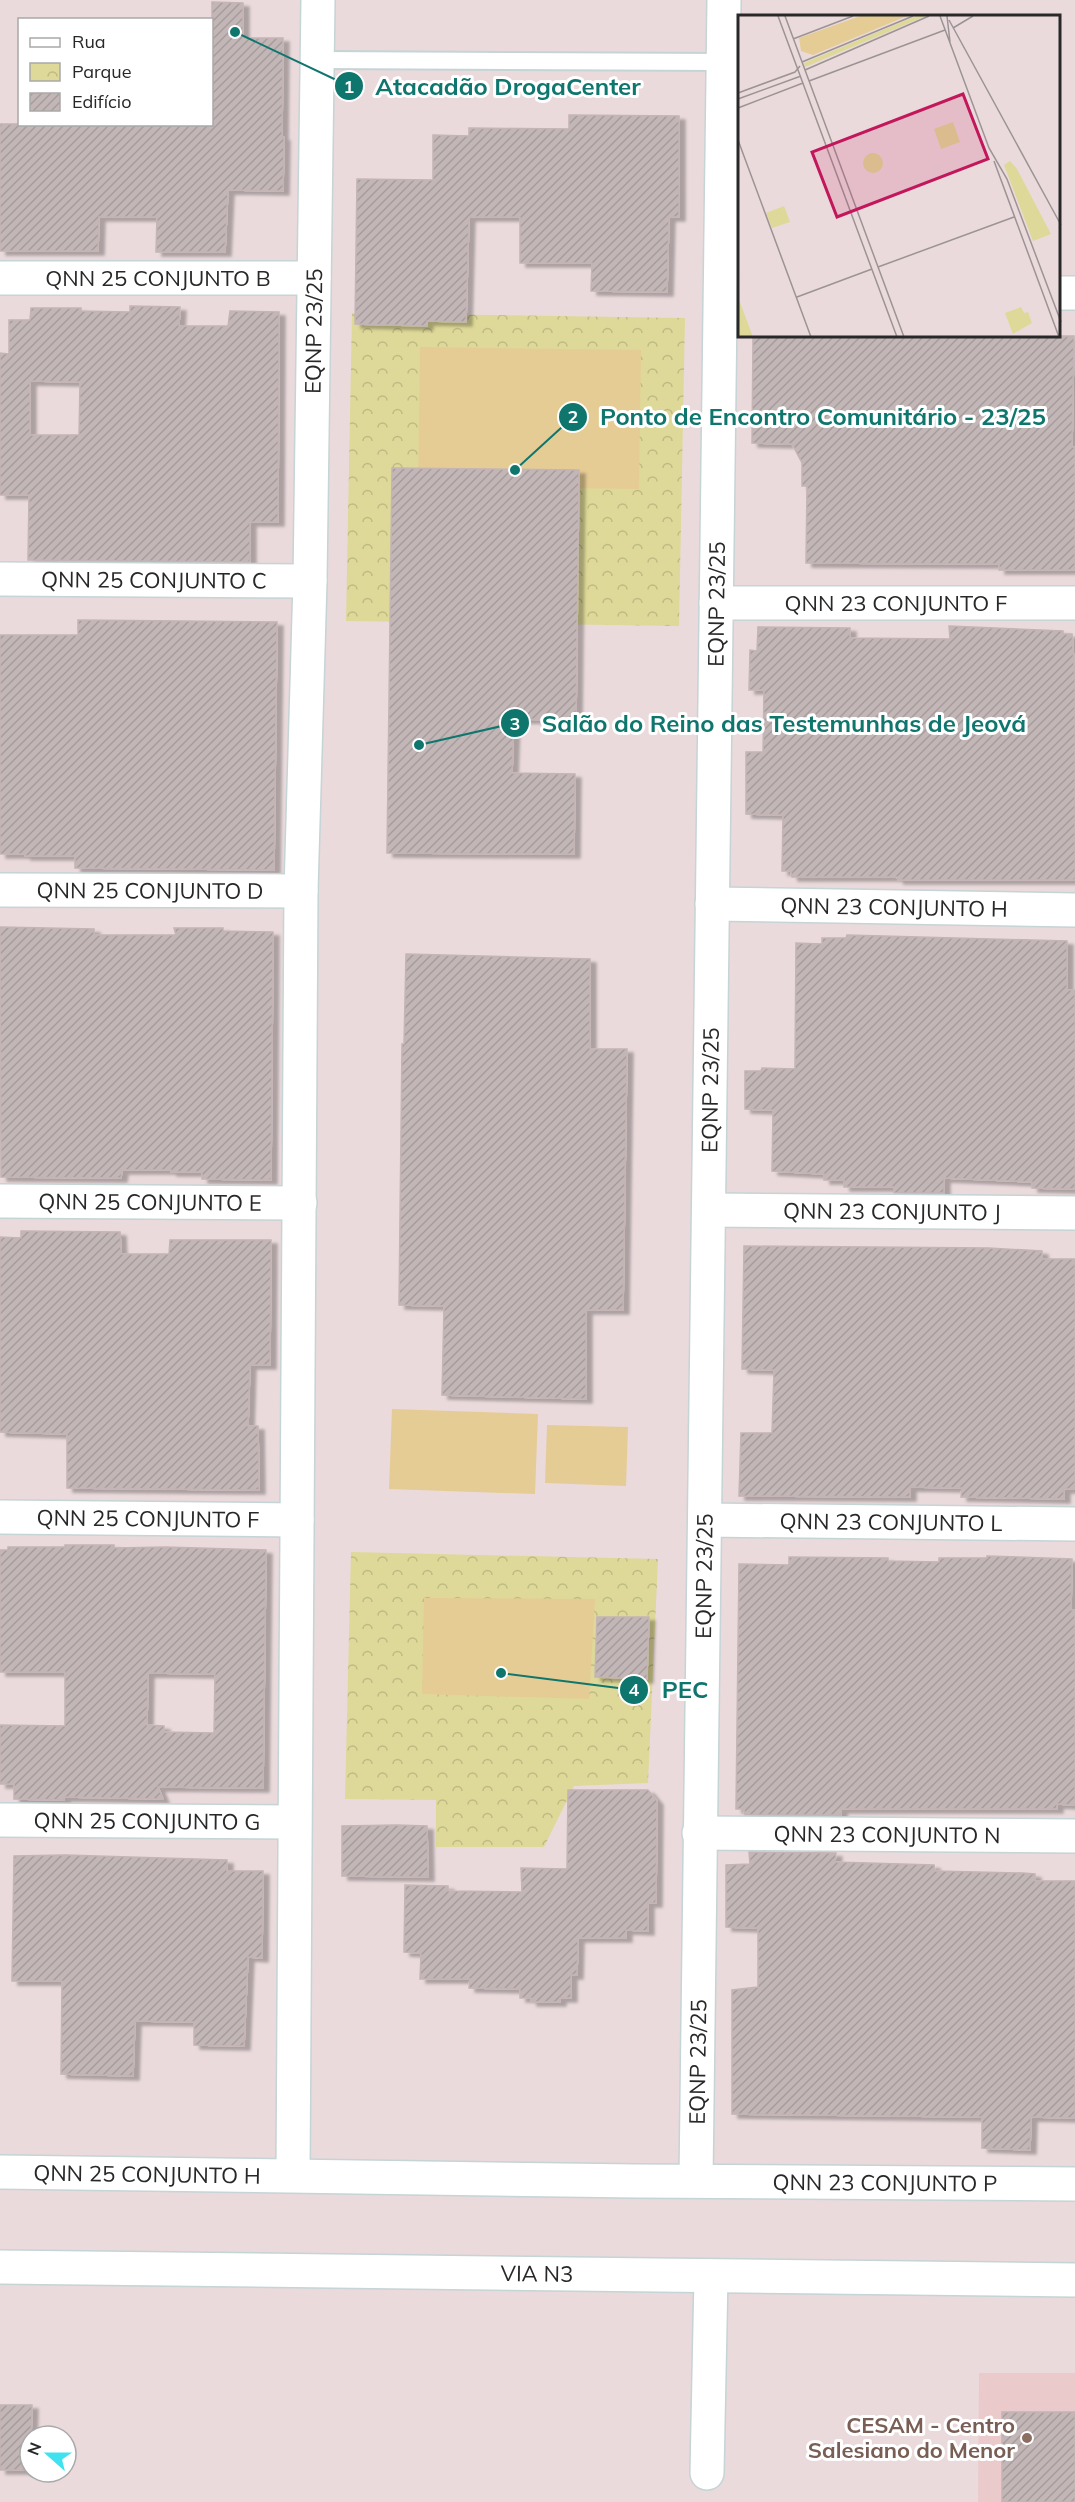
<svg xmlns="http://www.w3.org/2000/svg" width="1075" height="2502" viewBox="0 0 1075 2502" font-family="Mulish,sans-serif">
<defs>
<pattern id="park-crowns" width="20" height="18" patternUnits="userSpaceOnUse" patternTransform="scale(1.5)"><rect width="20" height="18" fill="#ded998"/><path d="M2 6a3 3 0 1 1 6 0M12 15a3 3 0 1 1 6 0" fill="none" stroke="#beba83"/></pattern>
<pattern id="building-hatch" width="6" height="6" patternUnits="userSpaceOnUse" patternTransform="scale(1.5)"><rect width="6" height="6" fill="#c2b6b7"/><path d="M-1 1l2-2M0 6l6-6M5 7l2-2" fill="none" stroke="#a79c9d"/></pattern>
<filter id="shadow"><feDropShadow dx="6" dy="4" stdDeviation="1.5" flood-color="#0004"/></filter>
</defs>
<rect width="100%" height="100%" fill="#eadadc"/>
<polygon fill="#ebcacb" points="979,2373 1075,2373 1075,2502 978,2502"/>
<g fill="url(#park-crowns)">
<polygon points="352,313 685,318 679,626 346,621"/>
<polygon points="351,1552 658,1559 648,1783 574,1786 544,1847 436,1847 436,1800 345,1799"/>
</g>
<g fill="#e5cc94">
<polygon points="420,347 641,350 639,489 418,486"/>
<polygon points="392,1409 538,1414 535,1494 389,1489"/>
<polygon points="547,1425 628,1427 626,1486 545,1483"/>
<polygon points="424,1598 595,1599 589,1699 422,1694"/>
</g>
<g fill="url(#building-hatch)" stroke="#c5b4b5" stroke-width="1.5" fill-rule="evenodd" filter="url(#shadow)">
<polygon points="212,2 243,3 243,38 283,38 282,137 284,137 283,191 228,190 225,252 156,252 157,217 99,217 98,251 0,251 0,124 212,124"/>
<polygon points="569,115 679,116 679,217 669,217 667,292 591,291 592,263 520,263 520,217 469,217 466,322 427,321 427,326 355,324 357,179 433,180 433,135 469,136 469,128 569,129"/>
<path d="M130,306L180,307L179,326H228L230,311L279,312L278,522H250V562L28,560L29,495H0V353L9,354V320H30L31,308H81V311L130,312ZM30,381L80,382L79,435H30Z"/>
<polygon points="753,336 972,336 1024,338 1024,336 1074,336 1072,447 1075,447 1075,570 999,570 999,564 806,563 807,486 802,486 802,463 792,444 752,443"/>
<polygon points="392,468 579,470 576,720 514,719 512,773 575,774 574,854 387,853"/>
<polygon points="78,620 277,622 274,870 75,868 75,856 25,856 25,854 0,854 0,635 78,635"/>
<polygon points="949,626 1063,631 1063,634 1072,634 1075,678 1075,880 898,880 897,877 792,877 791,871 782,871 783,815 746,814 746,752 763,752 764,690 749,690 750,650 757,651 758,627 850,628 850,638 950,639"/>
<polygon points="0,927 94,929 94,935 176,935 174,928 223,928 223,931 273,932 271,1180 202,1179 202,1172 171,1172 171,1170 122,1170 121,1178 1,1177"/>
<polygon points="847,935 1067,941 1067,990 1075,990 1075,1189 1032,1188 1032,1182 944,1178 944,1193 894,1193 894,1187 844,1187 844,1180 824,1180 824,1174 772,1171 773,1110 745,1109 745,1071 761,1071 762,1068 795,1069 796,943 822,944 822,938 846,938"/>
<polygon points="406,954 590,959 590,1049 627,1049 623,1310 586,1310 586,1399 442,1395 444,1306 399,1305 402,1044 404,1044"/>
<polygon points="21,1231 120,1232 121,1254 169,1254 170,1240 271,1240 270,1365 250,1365 248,1426 258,1426 259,1490 67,1488 67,1434 0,1432 0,1237 21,1238"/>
<polygon points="744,1246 989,1248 1042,1251 1042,1259 1075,1259 1075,1489 1064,1489 1064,1499 961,1497 962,1488 910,1487 910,1497 739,1496 741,1433 772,1433 774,1370 742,1369"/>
<path d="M65,1545H114V1548L166,1547L266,1550L263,1788L158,1787L163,1799L64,1797V1800L14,1799V1784H0V1725L65,1726V1672H0V1550H8V1547H65ZM148,1673L215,1674L214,1733L164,1732V1726L147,1725Z"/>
<polygon points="987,1556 1072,1559 1071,1610 1075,1610 1075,1805 1057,1804 1057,1809 841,1809 841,1815 745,1815 744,1809 736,1809 739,1564 789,1565 789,1557 888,1558 888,1561 939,1562 939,1558 987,1558"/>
<polygon points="597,1617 649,1617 647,1679 595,1677"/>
<polygon points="568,1790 648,1790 657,1801 656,1903 648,1903 648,1931 626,1930 626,1938 578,1938 577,1975 571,1975 571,1998 560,1998 560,2002 531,2002 531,1998 520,1998 520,1989 469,1988 470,1979 420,1979 421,1953 404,1952 405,1885 448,1886 448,1891 522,1892 521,1868 567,1869"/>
<polygon points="397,1825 427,1826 428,1877 342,1876 342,1826"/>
<polygon points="749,1852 836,1853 835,1862 934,1865 935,1871 1023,1873 1035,1874 1035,1881 1075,1881 1075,2118 1031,2117 1030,2150 982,2148 982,2117 732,2114 732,1990 758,1987 758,1928 726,1927 726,1865 750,1864"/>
<polygon points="65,1855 227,1860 227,1871 263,1871 262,1958 248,1957 244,2046 194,2045 194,2022 135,2021 133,2076 61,2074 62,1981 12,1981 14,1856"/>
<polygon points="0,2405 32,2405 30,2470 0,2470"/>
<rect x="1002" y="2412" width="73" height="90"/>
</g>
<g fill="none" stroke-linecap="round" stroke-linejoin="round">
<g stroke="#c5d4d5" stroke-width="20">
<polyline id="lane" points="319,60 723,62"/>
</g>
<g stroke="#c5d4d5" stroke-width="36">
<g id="street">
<path id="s1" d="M0,278H314"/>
<polyline points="1058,293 1075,293"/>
<path id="s2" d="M0,579L310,581"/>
<path id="s3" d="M716,603H1075"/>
<path id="s4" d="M0,890L301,891"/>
<path id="s5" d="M712,904L1075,910"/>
<path id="s6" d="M0,1201L300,1203"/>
<path id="s7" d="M709,1210L1075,1213"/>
<path id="s8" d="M0,1517L297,1520"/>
<path id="s9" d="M705,1520L1075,1524"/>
<path id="s10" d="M0,1820L294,1822"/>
<path id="s11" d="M699,1833L1075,1836"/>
<path id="s12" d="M293,2175L301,891L310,581L318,0"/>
<path id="s13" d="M696,2180L724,0"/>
<polyline points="707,2473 711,2276"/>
</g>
</g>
<g stroke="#c5d4d5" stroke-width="36">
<g id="secondary">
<path id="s14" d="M0,2172L636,2181L1075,2184"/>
<path id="s15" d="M0,2267L1075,2280"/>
</g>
</g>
<use href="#lane" stroke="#fff" stroke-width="16"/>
<use href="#street" stroke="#fff" stroke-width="33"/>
<use href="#secondary" stroke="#fff" stroke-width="33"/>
</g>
<circle fill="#8d6e63" stroke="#fff" stroke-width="2" cx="1027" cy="2438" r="6"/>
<g text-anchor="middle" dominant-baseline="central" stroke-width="6" stroke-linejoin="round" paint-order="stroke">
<g font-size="22" fill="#282828" stroke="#fff">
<text stroke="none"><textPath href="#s1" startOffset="158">QNN 25 CONJUNTO B</textPath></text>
<text stroke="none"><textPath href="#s12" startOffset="1844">EQNP 23/25</textPath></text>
<text stroke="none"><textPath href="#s2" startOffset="154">QNN 25 CONJUNTO C</textPath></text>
<text stroke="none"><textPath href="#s3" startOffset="180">QNN 23 CONJUNTO F</textPath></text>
<text stroke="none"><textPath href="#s13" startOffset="1576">EQNP 23/25</textPath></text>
<text stroke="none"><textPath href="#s4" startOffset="150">QNN 25 CONJUNTO D</textPath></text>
<text stroke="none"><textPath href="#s5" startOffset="182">QNN 23 CONJUNTO H</textPath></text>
<text stroke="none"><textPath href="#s13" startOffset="1090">EQNP 23/25</textPath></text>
<text stroke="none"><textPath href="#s6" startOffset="150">QNN 25 CONJUNTO E</textPath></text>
<text stroke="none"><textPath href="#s7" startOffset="183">QNN 23 CONJUNTO J</textPath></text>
<text stroke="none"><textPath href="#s8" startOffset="148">QNN 25 CONJUNTO F</textPath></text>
<text stroke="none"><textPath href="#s9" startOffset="186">QNN 23 CONJUNTO L</textPath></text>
<text stroke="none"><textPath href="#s13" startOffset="604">EQNP 23/25</textPath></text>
<text stroke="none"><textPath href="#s10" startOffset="147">QNN 25 CONJUNTO G</textPath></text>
<text stroke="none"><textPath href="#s11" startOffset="188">QNN 23 CONJUNTO N</textPath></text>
<text stroke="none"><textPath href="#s13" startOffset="118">EQNP 23/25</textPath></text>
<text stroke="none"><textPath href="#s14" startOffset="147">QNN 25 CONJUNTO H</textPath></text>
<text stroke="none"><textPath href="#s14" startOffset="885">QNN 23 CONJUNTO P</textPath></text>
<text stroke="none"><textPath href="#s15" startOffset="537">VIA N3</textPath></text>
</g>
<g font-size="22" font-weight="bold" fill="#785e54" stroke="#fff" text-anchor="end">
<text x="1015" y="2425">CESAM - Centro<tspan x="1015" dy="25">Salesiano do Menor</tspan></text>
</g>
</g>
<g transform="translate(738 15)">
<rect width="322" height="322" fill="#eadadc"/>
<path d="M178,1H188L67,52L66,48ZM272,146L279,154L313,219L295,226L266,150ZM46,191L52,207L34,213L28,198ZM0,282L15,322H0Z" fill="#ded998"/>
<path d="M215,107L222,127L203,134L196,114ZM125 148a10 10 0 1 1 20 0a10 10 0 1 1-20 0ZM283,292L286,298L290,297L294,308L275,319L267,298Z" fill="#ded998"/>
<path d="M122,1H169L75,40L63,36L61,23Z" fill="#e5cc94"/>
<path fill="none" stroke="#9c9394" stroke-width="1.5" d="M40,1L159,322M47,1L166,322M202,1L251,133L269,164L323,307M209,1L212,27M211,5L323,210M215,13L235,1M55,24L115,1M64,47L175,1M67,55L191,1M71,66L207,15M0,78L57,57L62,51M0,84L63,61M0,93L65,68M0,125L73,322M256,146L321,322M140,252L276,202M59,282L134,254"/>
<path fill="#c2185b" fill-opacity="0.15" stroke="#c2185b" stroke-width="3" d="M225,79L250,144L99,202L74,137Z"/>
<rect width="322" height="322" fill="none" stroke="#282828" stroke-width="3"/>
</g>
<path fill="none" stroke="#0f766e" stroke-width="2" d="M235 32L349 86M515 470L573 417M419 745L515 723M501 1673L634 1690"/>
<g fill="#0f766e" stroke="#fff" stroke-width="2">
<circle cx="235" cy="32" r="6"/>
<circle cx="515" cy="470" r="6"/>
<circle cx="419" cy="745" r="6"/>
<circle cx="501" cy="1673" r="6"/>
<circle cx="349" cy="86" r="15"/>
<circle cx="573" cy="417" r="15"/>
<circle cx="515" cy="723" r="15"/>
<circle cx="634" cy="1690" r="15"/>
</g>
<g font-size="18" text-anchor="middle" font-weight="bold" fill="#fff">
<text x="349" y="93">1</text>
<text x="573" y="423">2</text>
<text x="515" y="730">3</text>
<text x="634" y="1696">4</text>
</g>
<g font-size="24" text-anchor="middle" font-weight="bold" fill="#0f766e" stroke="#fff" stroke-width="6" stroke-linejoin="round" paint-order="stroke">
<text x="508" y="95">Atacadão DrogaCenter</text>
<text x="823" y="425">Ponto de Encontro Comunitário - 23/25</text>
<text x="784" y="732">Salão do Reino das Testemunhas de Jeová</text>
<text x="685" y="1698">PEC</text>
</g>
<rect x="18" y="18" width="195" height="108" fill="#ffffff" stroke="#a9a9a9" stroke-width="1.5"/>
<rect x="30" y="38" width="30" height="9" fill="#ffffff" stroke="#a9a9a9" stroke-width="1.5"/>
<text x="72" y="48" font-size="18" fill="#282828">Rua</text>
<rect x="30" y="63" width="30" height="18" fill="url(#park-crowns)" stroke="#a9a9a9" stroke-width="1.5"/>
<text x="72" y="78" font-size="18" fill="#282828">Parque</text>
<rect x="30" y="93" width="30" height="18" fill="url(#building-hatch)" stroke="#a9a9a9" stroke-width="1.5"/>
<text x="72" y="108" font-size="18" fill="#282828">Edifício</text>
<g transform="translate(48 2454) rotate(291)"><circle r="28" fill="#ffffff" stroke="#a9a9a9" stroke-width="1.5"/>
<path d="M0-4.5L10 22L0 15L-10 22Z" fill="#40e2f0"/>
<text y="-9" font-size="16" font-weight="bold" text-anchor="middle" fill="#282828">N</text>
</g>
</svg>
